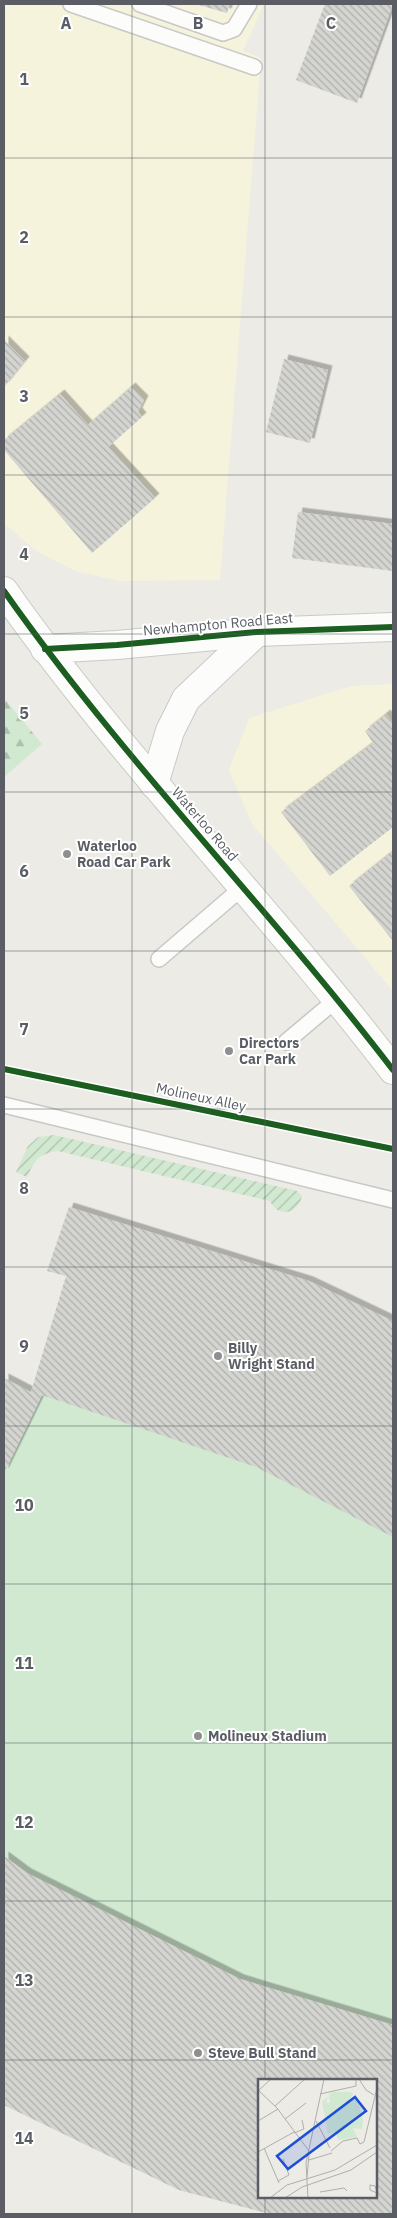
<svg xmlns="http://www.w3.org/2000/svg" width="397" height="2218" viewBox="0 0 397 2218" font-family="'IBM Plex Sans',sans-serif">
<defs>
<pattern id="forest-firs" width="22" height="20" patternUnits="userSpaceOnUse" patternTransform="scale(1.25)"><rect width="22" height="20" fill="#d2e9d1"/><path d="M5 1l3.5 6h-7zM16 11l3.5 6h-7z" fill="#adc0ad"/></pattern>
<pattern id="garden-furrows" width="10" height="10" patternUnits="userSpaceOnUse" patternTransform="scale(1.25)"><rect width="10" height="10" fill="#d2e9d1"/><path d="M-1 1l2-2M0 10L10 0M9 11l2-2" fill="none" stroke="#adc0ad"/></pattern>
<pattern id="building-back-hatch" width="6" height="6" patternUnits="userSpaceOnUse" patternTransform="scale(1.25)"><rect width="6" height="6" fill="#d4d4d0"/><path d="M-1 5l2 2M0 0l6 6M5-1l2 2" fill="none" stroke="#afafac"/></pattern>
<filter id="shadow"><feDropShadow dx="4.5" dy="-4.5" stdDeviation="0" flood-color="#0004"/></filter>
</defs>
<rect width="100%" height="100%" fill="#ecebe5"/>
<g fill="#f6f3dd">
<polygon points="4,4 264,4 243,51 261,58 220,580 119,581 75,571 36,551 4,523"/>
<polygon points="393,684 393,991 252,824 229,770 249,718 351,686"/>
</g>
<polygon fill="url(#forest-firs)" points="4,698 42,744 4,777"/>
<path fill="url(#garden-furrows)" d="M54,1135L297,1191L302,1196C297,1215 278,1218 270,1201L58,1151C38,1154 35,1160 27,1177L16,1172L28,1146L38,1137Z"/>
<path fill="#d2e9d1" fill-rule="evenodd" d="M88,1214L309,1281L393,1321V2214H270L179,2190L4,2105V1378L31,1391ZM260,2080H376V2197H260Z"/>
<g fill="url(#building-back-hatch)" fill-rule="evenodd" filter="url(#shadow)">
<polygon points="195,4 230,4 227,13"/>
<polygon points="325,4 393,4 357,103 296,80"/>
<polygon points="4,340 25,361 4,387"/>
<polygon points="284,359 328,370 310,443 266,432"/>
<polygon points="131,387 144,400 138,412 142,417 108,447 155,498 92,553 4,450 4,440 60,394 88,425"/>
<polygon points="298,512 393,524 393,571 292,558"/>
<polygon points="386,714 393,723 393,827 330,876 281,812 373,743 365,731"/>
<polygon points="393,851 393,941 349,886"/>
<polygon points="69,1207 309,1281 393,1321 393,1537 256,1467 42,1395 4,1473 4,1378 31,1392 66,1276 47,1271"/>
<path d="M4,1856L27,1873L240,1979L393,2025V2214H270L179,2190L4,2105ZM260,2080H376V2197H260Z"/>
</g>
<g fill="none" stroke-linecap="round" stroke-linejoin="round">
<g stroke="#c8c9c7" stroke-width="18">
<g id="lane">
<polyline points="71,4 254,67"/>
<polyline points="140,4 223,33 234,29 249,4"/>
<polyline points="159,959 243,887"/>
<polyline points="286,1042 337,999"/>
<polyline points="4,1105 393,1200"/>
</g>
</g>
<g stroke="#c9cac9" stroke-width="30">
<g id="secondary">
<path d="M4,591C122,759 268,907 393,1070"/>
<polyline points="45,649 117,645 257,632 393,627"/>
<polyline points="154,784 170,731 186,699 257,632"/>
</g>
</g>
<use href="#lane" stroke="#fcfcfb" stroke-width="15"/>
<use href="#secondary" stroke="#fcfcfb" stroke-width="28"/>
<g stroke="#fff" stroke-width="9">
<g id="cycleway">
<path d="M4,591C122,759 268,907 393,1070"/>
<polyline points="45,649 117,645 257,632 393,627"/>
<polyline points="4,1069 393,1149"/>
</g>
</g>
<use href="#cycleway" stroke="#1b5e20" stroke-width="6"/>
</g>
<path fill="none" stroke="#5a5e64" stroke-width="1" stroke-opacity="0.55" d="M132,4V2214M265,4V2080M4,158H393M4,317H393M4,475H393M4,634H393M4,792H393M4,951H393M4,1109H393M4,1267H393M4,1426H393M4,1584H393M4,1743H393M4,1901H393M4,2060H393M265,2197V2214"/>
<g fill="#8d8f91" stroke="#fff" stroke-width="2">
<circle cx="67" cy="854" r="5"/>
<circle cx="229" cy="1051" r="5"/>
<circle cx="218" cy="1356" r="5"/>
<circle cx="198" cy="1736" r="5"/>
<circle cx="198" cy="2053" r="5"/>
</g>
<g text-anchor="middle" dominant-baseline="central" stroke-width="4" stroke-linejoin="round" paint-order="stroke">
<g font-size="14" fill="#5a5e64" stroke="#fff">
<text transform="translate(218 624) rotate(-5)">Newhampton Road East</text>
<text transform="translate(205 824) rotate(49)">Waterloo Road</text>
<text transform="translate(201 1097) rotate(12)">Molineux Alley</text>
</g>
<g font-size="14" font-weight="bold" fill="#5a5e64" stroke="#fff" text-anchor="start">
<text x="77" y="846">Waterloo<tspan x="77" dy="16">Road Car Park</tspan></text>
<text x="239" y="1043">Directors<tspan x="239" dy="16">Car Park</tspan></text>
<text x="228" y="1348">Billy<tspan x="228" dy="16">Wright Stand</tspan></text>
<text x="208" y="1736">Molineux Stadium</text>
<text x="208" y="2053">Steve Bull Stand</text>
</g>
</g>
<g transform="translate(258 2079)">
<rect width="119" height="119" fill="#ecebe5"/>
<path d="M75,13H92L95,15L92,20L98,16L105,40L104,50L95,49L99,58L80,61L78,53L70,55L64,23L70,17L68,24H72L71,15Z" fill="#d2e9d1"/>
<path fill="none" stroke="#aeafad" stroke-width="1" d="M101,0L108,11L116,16M0,11L19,29L51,72M0,12L13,0M62,15L98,7V0M17,27L47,0M27,40L48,24M0,42L20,30M58,42L72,69M36,54L46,50L44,41M6,69L21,104M73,72L85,62L99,59L102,65L106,63L119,9M0,73L36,53M51,81L74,74M49,98L51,76M20,102L31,96L25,80M62,113L86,109L89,112M119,113L117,107L112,106V111L119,114M12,119L29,106L77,91L119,66M27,119L44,108L93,91L119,73M50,119L48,84L66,0"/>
<path fill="#1d4ed8" fill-opacity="0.15" stroke="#1d4ed8" stroke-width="2.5" d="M97,18L108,32L30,90L19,77Z"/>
<rect width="119" height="119" fill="none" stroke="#5a5e64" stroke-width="2.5"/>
</g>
<g font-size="16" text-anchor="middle" font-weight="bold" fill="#5a5e64" stroke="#fff" stroke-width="4" stroke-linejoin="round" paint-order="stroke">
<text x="66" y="29">A</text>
<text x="198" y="29">B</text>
<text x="331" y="29">C</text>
<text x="24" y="85">1</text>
<text x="24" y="243">2</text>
<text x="24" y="402">3</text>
<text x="24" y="560">4</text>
<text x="24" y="719">5</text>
<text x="24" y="877">6</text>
<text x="24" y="1035">7</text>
<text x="24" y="1194">8</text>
<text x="24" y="1352">9</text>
<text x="24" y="1511">10</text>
<text x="24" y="1669">11</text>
<text x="24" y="1828">12</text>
<text x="24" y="1986">13</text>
<text x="24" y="2144">14</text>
</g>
<rect width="397" height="2218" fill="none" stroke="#5a5e64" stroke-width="10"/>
</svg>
